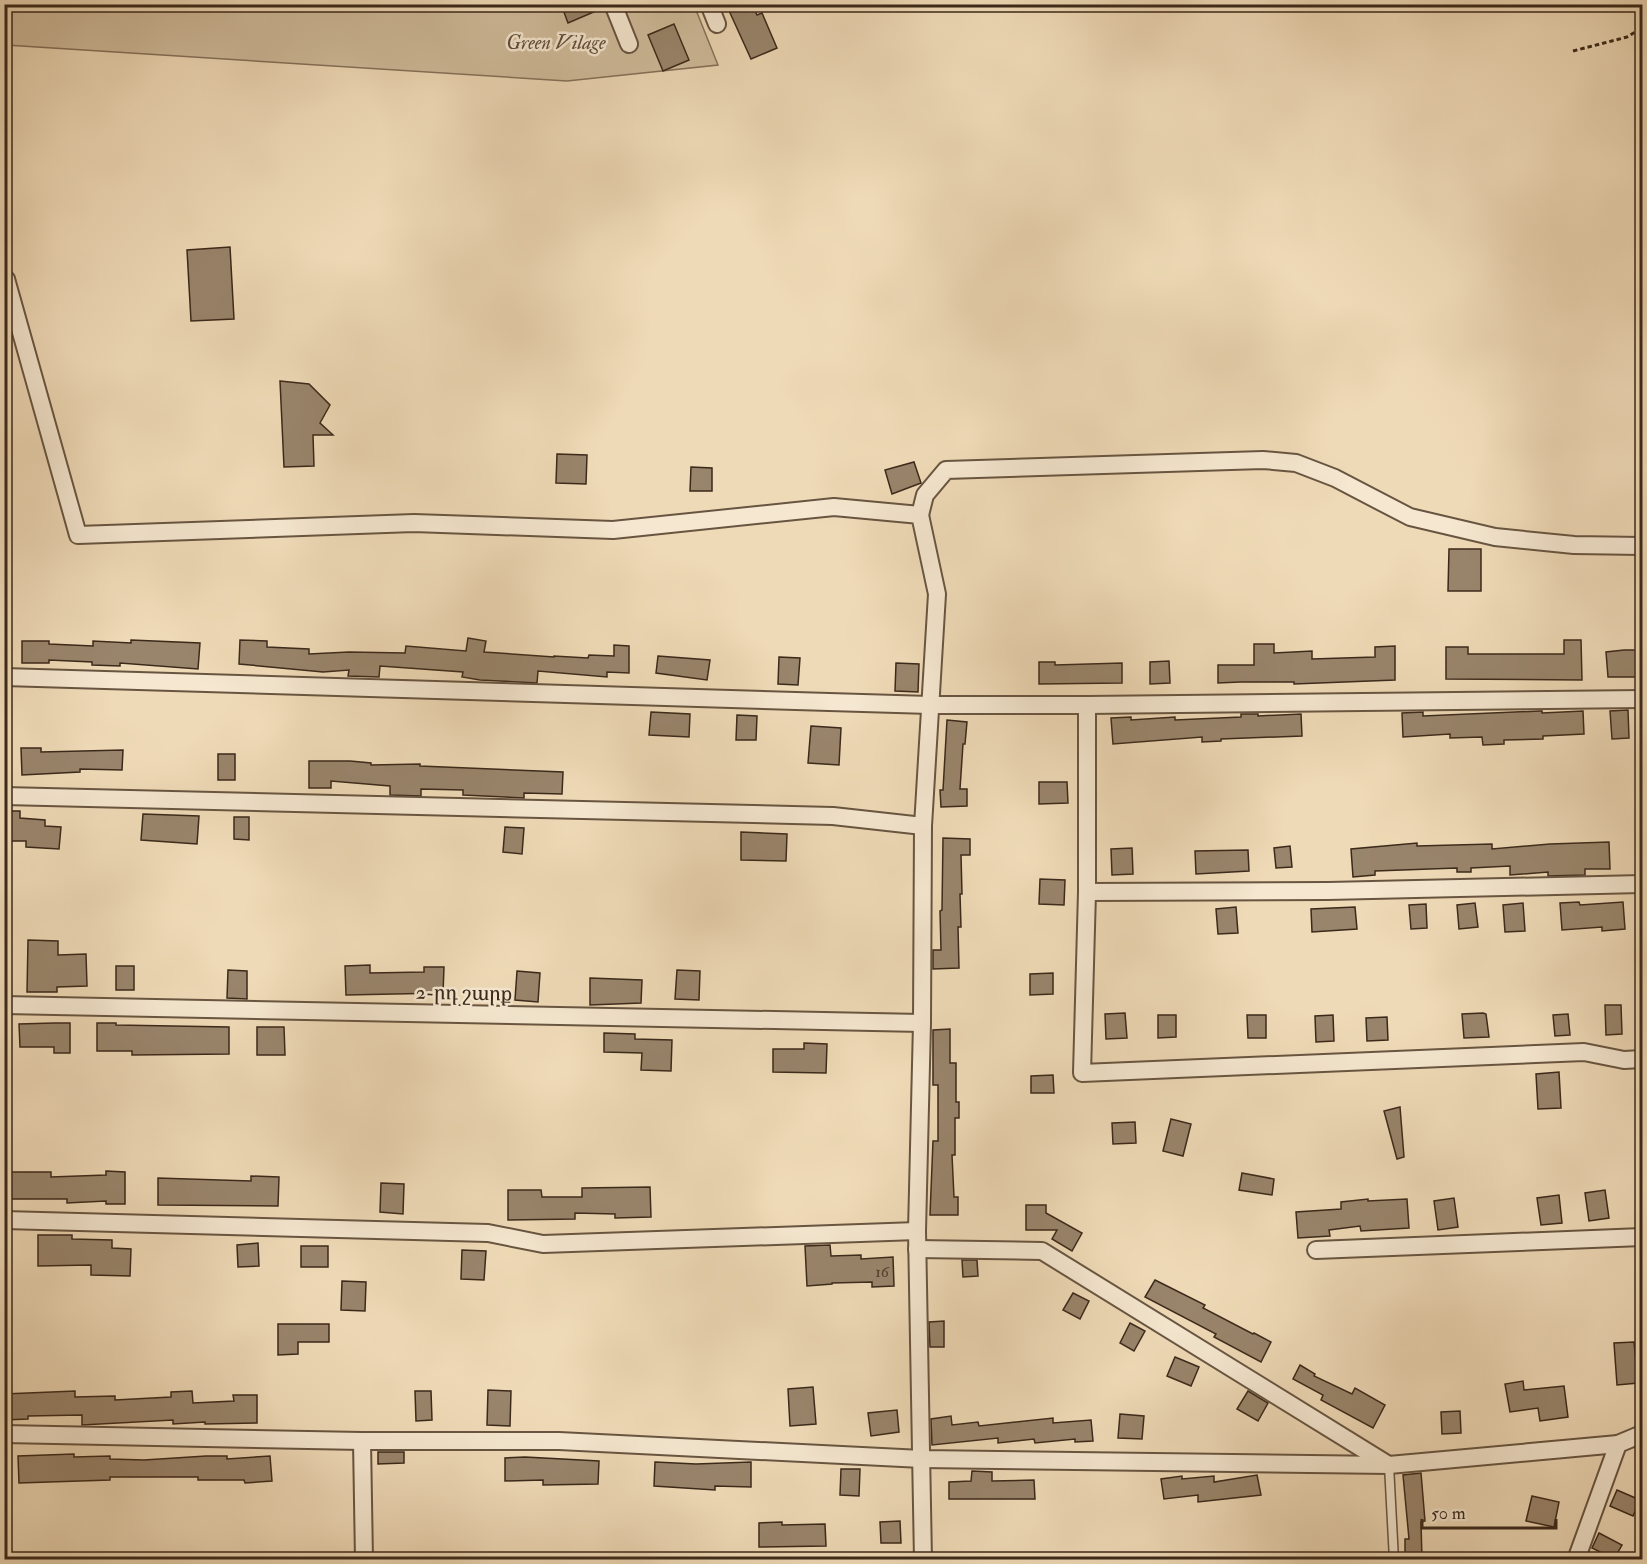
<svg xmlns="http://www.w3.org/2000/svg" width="1647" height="1564" viewBox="0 0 1647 1564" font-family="'IM FELL Double Pica','Noto Serif Armenian',serif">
<rect width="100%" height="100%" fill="#efdab7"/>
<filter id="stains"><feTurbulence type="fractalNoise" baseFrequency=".00333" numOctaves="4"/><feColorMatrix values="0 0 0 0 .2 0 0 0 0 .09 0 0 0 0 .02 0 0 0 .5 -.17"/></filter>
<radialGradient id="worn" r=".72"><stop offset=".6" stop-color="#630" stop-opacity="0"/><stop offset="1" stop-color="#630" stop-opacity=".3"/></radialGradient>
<polygon fill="#d0bc9c" stroke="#86725b" stroke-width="1.5" points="4,5 694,5 718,65 567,81 6,45"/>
<g fill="#99856c" stroke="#3b291a" stroke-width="1.5">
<polygon points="561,4 603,4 603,8 568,23"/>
<polygon points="726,4 752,4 757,15 762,13 777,48 751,59"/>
<polygon points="674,24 689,60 663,71 648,35"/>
<polygon points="230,247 234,319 191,321 187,250"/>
<polygon points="280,381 309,384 330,405 320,423 333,435 313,435 314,466 284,467"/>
<polygon points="557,454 587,455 586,484 556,483"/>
<polygon points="914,462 921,483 892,494 885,470"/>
<polygon points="691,467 712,468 712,491 690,491"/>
<polygon points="1449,549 1481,549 1481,591 1448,591"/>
<polygon points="468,638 486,641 484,652 554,657 554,656 588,658 589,655 614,656 614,645 629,646 629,673 607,672 607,677 538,671 537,683 480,680 462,677 463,672 380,666 379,677 348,676 349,670 323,672 239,664 240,640 267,641 267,647 309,649 309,654 349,652 405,653 406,646 466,651"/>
<polygon points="131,640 200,643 198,669 120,663 120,666 92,665 92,662 49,660 49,663 22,663 22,641 49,641 49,644 93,646 93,641 131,643"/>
<polygon points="1564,640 1581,640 1582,680 1446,679 1446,647 1468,647 1468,654 1564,654"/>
<polygon points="1254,644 1274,644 1274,653 1312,651 1312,659 1375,657 1375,647 1395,646 1395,680 1294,684 1294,682 1240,682 1218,683 1218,665 1254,665"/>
<polygon points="1624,650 1642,650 1642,677 1608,677 1606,652"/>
<polygon points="658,656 710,660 707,680 656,673"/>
<polygon points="779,657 800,658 798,685 778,684"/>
<polygon points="1169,661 1170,683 1150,684 1150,662"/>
<polygon points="1039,662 1055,662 1055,665 1122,663 1122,683 1039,684"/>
<polygon points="896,663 919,664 918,692 895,691"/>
<polygon points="1628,710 1629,738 1612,739 1610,711"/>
<polygon points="1540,711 1542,711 1542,713 1583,711 1584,734 1543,736 1543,739 1504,740 1504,744 1483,745 1482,737 1450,738 1450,734 1403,737 1402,713 1423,712 1423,716"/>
<polygon points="651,712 690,714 689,737 649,735"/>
<polygon points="1241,714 1258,714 1258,716 1301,714 1302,736 1221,739 1221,741 1202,742 1202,737 1113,744 1111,718 1131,717 1131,720 1175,717 1175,720 1241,717"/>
<polygon points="737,715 757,716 756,740 736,740"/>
<polygon points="947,720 967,722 965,744 963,744 960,789 967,789 967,806 941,807 940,790 943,790"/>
<polygon points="811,726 841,728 839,765 808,763"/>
<polygon points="21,748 41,748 41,752 123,750 122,770 80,769 80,772 22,775"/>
<rect x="218" y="754" width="17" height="26"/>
<polygon points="309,761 350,761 371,763 371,765 420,764 420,766 563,772 562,794 524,793 524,798 463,795 463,790 421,789 421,796 390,795 390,786 331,781 331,788 309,788"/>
<polygon points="1039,782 1067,782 1068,803 1039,804"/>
<polygon points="4,811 20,811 20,818 45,820 45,826 61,827 59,849 26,847 26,841 4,841"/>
<polygon points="143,814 199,816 197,844 141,840"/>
<polygon points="234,817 249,817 249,840 234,839"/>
<polygon points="505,827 524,828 522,854 503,852"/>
<polygon points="741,832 787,834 786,861 741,860"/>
<polygon points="943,838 970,839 970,855 961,855 962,894 960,894 961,927 958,927 959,968 933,969 933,950 941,950 940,911 942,910"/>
<polygon points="1609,842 1610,869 1585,869 1585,875 1548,876 1548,872 1510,875 1510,866 1471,868 1471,872 1457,872 1457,868 1375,871 1375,875 1353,877 1351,849 1417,843 1417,846 1492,844 1492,849 1550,844"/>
<polygon points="1290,846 1292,867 1276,868 1274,848"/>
<polygon points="1132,848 1133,874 1112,875 1111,849"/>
<polygon points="1248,850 1249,871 1196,874 1195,851"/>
<polygon points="1040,879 1065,880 1064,905 1039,904"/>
<polygon points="1579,902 1580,905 1623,902 1625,929 1602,931 1602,927 1562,930 1560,903"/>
<polygon points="1475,903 1478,927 1459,929 1457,905"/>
<polygon points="1523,903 1525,931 1505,932 1503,905"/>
<polygon points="1426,904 1427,928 1411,929 1409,905"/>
<polygon points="1236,907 1238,933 1218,934 1216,909"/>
<polygon points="1355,907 1357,929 1312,932 1311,909"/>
<polygon points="28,940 58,941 58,955 86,954 87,986 57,987 57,992 27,992"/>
<polygon points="370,965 370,973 424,972 424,967 444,967 443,993 346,995 345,966"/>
<rect x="116" y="966" width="18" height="24"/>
<polygon points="228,970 247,971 247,999 227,998"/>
<polygon points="677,970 700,971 699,1000 675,999"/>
<polygon points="517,971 540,973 538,1002 515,1000"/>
<polygon points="1053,973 1053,994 1030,995 1030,974"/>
<polygon points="590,978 642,980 641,1003 590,1005"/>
<polygon points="1605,1005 1621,1005 1622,1034 1606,1035"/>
<polygon points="1125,1013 1127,1038 1106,1039 1105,1014"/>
<polygon points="1483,1013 1486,1014 1489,1037 1464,1038 1462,1014"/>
<polygon points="1568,1014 1570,1035 1555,1036 1553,1015"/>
<polygon points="1158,1015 1176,1015 1176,1037 1158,1038"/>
<polygon points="1247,1015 1266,1015 1266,1038 1248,1038"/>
<polygon points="1333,1015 1334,1041 1316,1042 1315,1016"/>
<polygon points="1387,1017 1388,1040 1367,1041 1366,1018"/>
<polygon points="54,1023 70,1023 70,1053 54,1053 54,1047 20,1047 19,1024"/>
<polygon points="97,1023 116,1023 116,1025 229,1027 229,1054 132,1055 132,1051 97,1051"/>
<polygon points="257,1027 284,1027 285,1055 257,1055"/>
<polygon points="950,1029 950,1063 956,1063 956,1102 959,1102 959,1118 955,1118 955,1155 952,1155 954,1197 958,1197 958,1215 930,1215 933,1141 938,1141 938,1085 933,1085 933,1030"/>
<polygon points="604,1033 635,1034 635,1039 672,1040 671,1071 641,1070 642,1053 604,1052"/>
<polygon points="804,1043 827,1044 826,1073 773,1072 773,1049 804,1049"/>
<polygon points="1559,1072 1561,1108 1538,1109 1536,1074"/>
<polygon points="1053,1075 1054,1093 1031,1093 1031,1076"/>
<polygon points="1400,1107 1404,1157 1397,1159 1384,1111"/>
<polygon points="1171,1119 1191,1124 1183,1156 1163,1151"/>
<polygon points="1135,1122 1136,1143 1113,1144 1112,1123"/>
<polygon points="106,1171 125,1172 125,1204 106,1204 106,1201 67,1203 67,1199 4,1199 4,1172 51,1172 51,1177 106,1175"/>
<polygon points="1242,1173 1274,1179 1272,1195 1239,1190"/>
<polygon points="251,1176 279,1177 278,1206 158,1205 158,1178 251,1181"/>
<polygon points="381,1183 404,1184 403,1214 380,1212"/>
<polygon points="650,1187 651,1217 615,1218 615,1214 575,1213 575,1219 508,1220 508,1190 541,1190 542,1197 582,1197 582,1188"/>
<polygon points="1605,1190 1609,1218 1589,1221 1585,1193"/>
<polygon points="1559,1195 1562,1223 1541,1225 1537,1198"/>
<polygon points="1454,1198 1458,1227 1438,1230 1434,1201"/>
<polygon points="1368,1199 1368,1201 1407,1199 1409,1228 1361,1231 1360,1226 1329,1230 1330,1236 1298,1238 1296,1212 1341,1209 1341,1202"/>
<polygon points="1026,1205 1046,1205 1046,1213 1082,1233 1072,1251 1052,1239 1057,1230 1026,1230"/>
<polygon points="38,1235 72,1235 72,1239 112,1240 112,1248 131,1249 130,1276 91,1275 91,1265 38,1266"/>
<polygon points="258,1243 259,1266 238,1267 237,1245"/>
<polygon points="830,1245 831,1256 861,1255 861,1259 893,1257 894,1286 872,1287 872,1282 832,1283 832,1284 807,1286 805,1246"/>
<rect x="301" y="1246" width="27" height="21"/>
<polygon points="462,1250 486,1251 484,1280 461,1279"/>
<polygon points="962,1260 977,1260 978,1276 963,1277"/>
<polygon points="1155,1280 1205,1305 1203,1308 1253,1334 1254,1333 1271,1342 1261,1362 1214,1337 1216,1334 1145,1297"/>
<polygon points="342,1281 366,1282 365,1311 341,1310"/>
<polygon points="1073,1293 1089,1301 1080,1319 1063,1310"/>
<polygon points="944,1321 944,1347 930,1347 929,1322"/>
<polygon points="1130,1323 1145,1331 1134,1351 1120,1343"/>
<polygon points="278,1324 329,1324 329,1342 298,1342 298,1354 278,1355"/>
<polygon points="1634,1342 1638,1383 1617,1385 1614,1343"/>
<polygon points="1175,1357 1199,1367 1191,1386 1167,1376"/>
<polygon points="1300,1365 1315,1374 1314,1376 1352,1394 1355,1388 1385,1405 1373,1428 1321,1400 1323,1395 1293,1379"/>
<polygon points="1523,1381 1524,1390 1564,1386 1568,1417 1540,1421 1538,1408 1510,1412 1505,1384"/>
<polygon points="813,1387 816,1424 790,1426 788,1389"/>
<polygon points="488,1390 511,1391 510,1426 487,1425"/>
<polygon points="75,1391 75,1397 115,1396 115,1400 171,1397 171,1392 192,1391 193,1403 234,1401 233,1395 257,1395 257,1423 205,1424 205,1422 173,1424 173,1420 82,1425 82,1415 28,1416 28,1419 4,1420 4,1394"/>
<polygon points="415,1391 431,1391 432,1420 416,1421"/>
<polygon points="1248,1391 1268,1403 1258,1421 1237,1409"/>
<polygon points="897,1410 899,1432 871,1436 868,1413"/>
<polygon points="1460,1411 1461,1433 1442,1434 1441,1412"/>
<polygon points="1120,1414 1144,1416 1142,1439 1118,1438"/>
<polygon points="951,1416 952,1425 978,1422 979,1426 1053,1418 1053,1423 1091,1420 1093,1441 1075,1442 1075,1439 1035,1443 1034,1439 998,1443 998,1438 932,1445 931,1419"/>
<polygon points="378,1452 404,1452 404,1463 378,1464"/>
<polygon points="74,1454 74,1457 110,1456 110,1459 144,1460 206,1456 227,1456 227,1459 270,1456 272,1481 245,1483 244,1480 198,1480 198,1477 110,1477 110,1480 19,1483 18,1456"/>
<polygon points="525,1457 599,1461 598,1484 543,1485 543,1480 505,1481 505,1458"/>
<polygon points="655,1462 696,1464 751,1462 751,1487 715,1486 715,1490 654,1486"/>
<polygon points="841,1469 860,1469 859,1496 840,1495"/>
<polygon points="972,1471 992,1472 992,1481 1034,1480 1035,1499 949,1499 949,1482 971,1481"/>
<polygon points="1421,1473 1425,1521 1421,1522 1422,1560 1410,1560 1410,1556 1405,1556 1405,1539 1409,1539 1403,1475"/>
<polygon points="1257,1475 1261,1495 1198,1502 1198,1495 1164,1499 1161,1479 1182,1476 1182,1479 1214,1476 1214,1482"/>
<polygon points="1617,1490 1640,1500 1633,1516 1610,1506"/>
<polygon points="1532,1496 1559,1502 1554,1527 1526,1521"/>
<polygon points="900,1521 901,1543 881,1543 880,1522"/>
<polygon points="782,1522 782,1525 825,1524 826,1546 759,1547 759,1523"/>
<polygon points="1599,1533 1622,1545 1614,1559 1592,1548"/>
</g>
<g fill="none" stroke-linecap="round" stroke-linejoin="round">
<g stroke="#685541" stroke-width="11">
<polyline id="service" points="1389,1465 1394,1560"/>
</g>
<g stroke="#685541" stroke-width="20">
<g id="minor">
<polyline points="613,4 629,44"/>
<polyline points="709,4 717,24"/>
<polyline points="4,280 6,279 78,535 414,523 613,530 834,507 920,515 937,594 923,826 922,1023 917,1231 923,1560"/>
<polyline points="920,515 925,495 946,470 1263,460 1296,463 1335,478 1410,517 1495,537 1574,545 1642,546"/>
<polyline points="4,677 930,705 1087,705 1642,699"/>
<polyline points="1087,705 1087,892 1082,1073 1584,1052 1624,1060 1642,1059"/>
<polyline points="4,796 833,816 923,826"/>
<polyline points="1087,892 1328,891 1642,884"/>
<polyline points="4,1005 922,1023"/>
<polyline points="4,1220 488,1233 543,1244 917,1231"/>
<polyline points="917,1249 1042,1251 1387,1464"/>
<polyline points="1316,1250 1642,1237"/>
<polyline points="4,1434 362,1441 559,1441 922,1459 1389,1465 1618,1444"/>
<polyline points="362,1441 364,1560"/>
<polyline points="1576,1560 1618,1444 1642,1434"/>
</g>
</g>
<polyline stroke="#3b291a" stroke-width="3" stroke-dasharray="4.5 3" stroke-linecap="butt" points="1573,51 1627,37 1642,28"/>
<use href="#service" stroke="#f5e7d0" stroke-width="8"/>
<use href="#minor" stroke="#f5e7d0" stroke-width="16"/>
</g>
<g text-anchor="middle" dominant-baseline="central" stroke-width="5" stroke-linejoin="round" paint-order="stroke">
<g font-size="16" fill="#52402e">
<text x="882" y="1272">16</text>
</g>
<g font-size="20" font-style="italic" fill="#604e3a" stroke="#f5e7d0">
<text x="556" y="42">Green Vilage</text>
</g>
<g font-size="20" fill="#3b291a" stroke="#f5e7d0">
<text transform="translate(464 993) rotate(1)">2-րդ շարք</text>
</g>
</g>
<rect width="1647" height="1564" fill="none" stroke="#efdab7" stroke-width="24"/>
<rect x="6" y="6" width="1635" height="1552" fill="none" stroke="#3b291a" stroke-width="3"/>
<rect x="12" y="12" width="1623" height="1540" fill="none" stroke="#3b291a" stroke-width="1.5"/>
<path d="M1422 1519v9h134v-9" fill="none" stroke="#3b291a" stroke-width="3"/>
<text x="1431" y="1519" font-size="18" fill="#3b291a" stroke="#f5e7d0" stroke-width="4.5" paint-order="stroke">50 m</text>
<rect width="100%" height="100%" filter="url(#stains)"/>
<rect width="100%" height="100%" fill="url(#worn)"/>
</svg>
